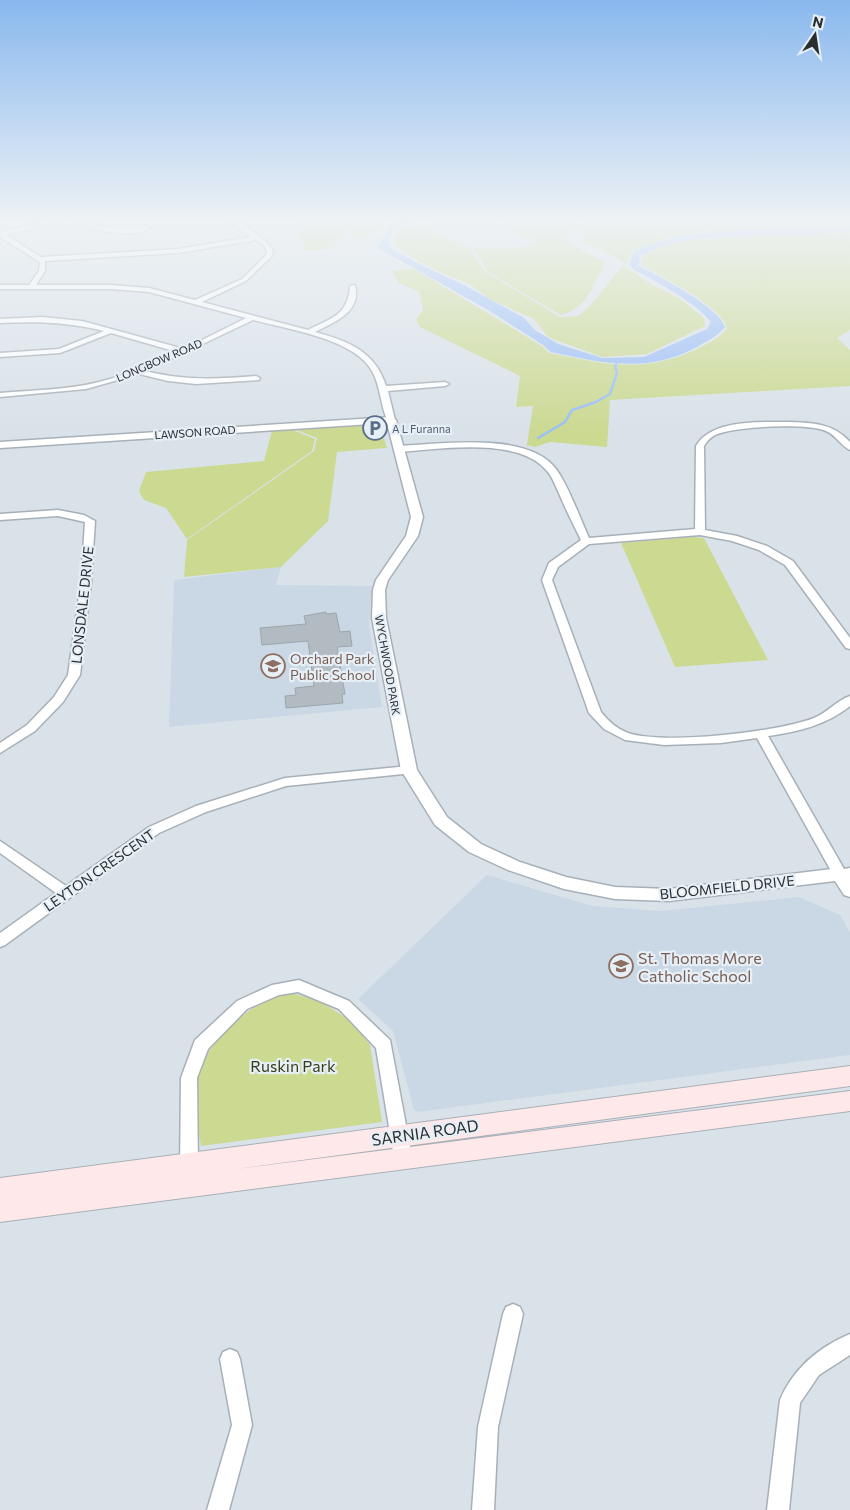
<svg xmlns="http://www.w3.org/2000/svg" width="850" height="1510" viewBox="0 0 850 1510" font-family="Commissioner,sans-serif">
<rect width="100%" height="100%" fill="#d9e2e9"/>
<g fill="#cad8e5">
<polygon points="281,567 276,585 372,586 369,625 382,707 169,727 174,580"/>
<polygon points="487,875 593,906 661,911 799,897 840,915 850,933 850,1055 418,1112 414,1110 393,1031 358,999"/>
</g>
<g fill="#cbd991">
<path d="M302,222H341L346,234C332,250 325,251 304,250V241L299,238Z"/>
<path d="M344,222H384L376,226V231C368,239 362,238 352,238Z"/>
<polygon points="428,222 500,222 463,229"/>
<path d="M510,222H573L566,238L571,245L605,262C604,269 599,274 596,280C588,298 581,309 561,315L486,271C484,261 477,257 474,248C489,249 525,251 536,242L514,233L509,228Z"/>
<polygon points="581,222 850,222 850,225 836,228 701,232 668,238 633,250 626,264 601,249 583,242"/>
<polygon points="419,226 470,248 484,271 560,317 578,316 591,305 623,265 652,285 680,299 704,318 705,326 647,354 602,357 548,337 534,319 488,298 470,284 444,274 416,260 391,243 397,230 404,227"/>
<path d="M850,231V330L837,338L850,350V386L610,400L607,447L550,442L535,447L527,445L533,406L516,407L520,376L420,327L416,320L423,310L420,292L399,283L392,271L414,269L542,346L549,353C607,364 643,375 699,348C709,343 721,337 727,328C723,307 660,276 641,265L642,257C681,230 758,237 804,235C819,234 835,232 850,231Z"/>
<polygon points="379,423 379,425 366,426 367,431 381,430 387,448 337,452 328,521 281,567 184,577 187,540 314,451 317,438 294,429"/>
<polygon points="293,430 315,439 312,451 187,539 166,508 144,500 139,491 146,472 264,461 272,431"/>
<polygon points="692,537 704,538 768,660 675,667 621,543"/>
<path d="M294,994L318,1000L351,1021L370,1045L382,1122L201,1146C197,1122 194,1097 198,1073C202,1049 251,1003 275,996C281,994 288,994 294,994Z"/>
</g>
<path fill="#9bbef6" d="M398,222H413L394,230L388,244L391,249L427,268L462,284L524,318L535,330L558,344L602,358L644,357L707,329L711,322C694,302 670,290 648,277C640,272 634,272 629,264L634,251C696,223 771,231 837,229L850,226V231C835,231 820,234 804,235C748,238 691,230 640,256L639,266C659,276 719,307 725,327C718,336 707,341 697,347C646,374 604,363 551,352L543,345L490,311L378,248L388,227Z"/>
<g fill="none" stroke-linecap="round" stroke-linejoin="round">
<polyline stroke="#9bbef6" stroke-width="2" points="615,368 617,361"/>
<polyline stroke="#9bbef6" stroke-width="2.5" points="538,438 565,422 572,410 596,402 610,394 617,373 615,366"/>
</g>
<polygon fill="#b3bbc2" stroke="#9da5ac" points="326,612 326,614 336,613 340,632 350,631 352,646 337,647 345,694 342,694 343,703 286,708 285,696 296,695 295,688 314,686 308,641 262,645 260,628 306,624 304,616"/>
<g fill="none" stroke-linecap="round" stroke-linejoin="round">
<g stroke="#a8b0b7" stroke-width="3">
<g id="minor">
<path d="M46,222H56L6,235L41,257L178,249L251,237L230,222C244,222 266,239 273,251L272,256L246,281L202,302L308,330C331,318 348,316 350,286L355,285C362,312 335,322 315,332C348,341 375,351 386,386L445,382L449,384L445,386L388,391L395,420L388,422C380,405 381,387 372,371C355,339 287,329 253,320L146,371C183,381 219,379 256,376L260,378L259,380L196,384L168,381L139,374L86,389L0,397V393C33,390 67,390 99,382C126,375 152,364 177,352L111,333L60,353L0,357V353L59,349L104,331C69,322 36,321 0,323V319L42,317L82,321L184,349L246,318L149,292L111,289H0V285H29L39,271L40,262L0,237V232ZM256,240L264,245L267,251L266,255L242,279L195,300L149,288L111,285H36L45,271V261L178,253Z"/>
<path d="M80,222H87L106,228L147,227L150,229C135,237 93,233 80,222Z"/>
<path d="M789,422C813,423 833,423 850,442V450C841,446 836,435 826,431C806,423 735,426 715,435C710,438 707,441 704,446L705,530L737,536L767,546L793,561L850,638V649L846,648L785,565L759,550L732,541L700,535L589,544L558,567L552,580L601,712C608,721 617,729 628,733C665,745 778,732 814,718C827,713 837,700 850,696V706C826,725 798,732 768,736L844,869L850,868V878H835L757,738L721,743L664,745L625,740L604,729L589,713L542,580L549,563L581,540C573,524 565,508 558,491C555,485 552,476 547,471C519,436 439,449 399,452L395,449L399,446C440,444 528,431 556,469C568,485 580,518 589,538L695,529L696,446C711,419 761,422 789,422Z"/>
<polygon points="58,510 84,515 95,521 91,582 80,675 63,702 35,731 0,753 0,743 27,725 54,697 68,675 81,582 85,522 58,516 0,520 0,514"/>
<polygon points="409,766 415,770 413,773 286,786 206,812 159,833 5,945 0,947 0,933 56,893 0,853 0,841 66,886 149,827 196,806 285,778"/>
<polygon points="299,980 349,1001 390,1040 412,1157 409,1162 403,1165 397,1162 394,1157 376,1048 339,1009 298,992 279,995 247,1009 208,1049 197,1078 198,1170 195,1176 189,1178 183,1176 180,1170 181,1078 195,1040 237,1001 272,985"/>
<polygon points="513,1304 520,1307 523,1314 498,1427 494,1510 472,1510 478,1427 503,1314 506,1307"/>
<path d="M850,1334V1355L819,1375L800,1403L789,1510H767L780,1400C793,1369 819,1347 850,1334Z"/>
<polygon points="230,1349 237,1352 240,1359 252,1425 229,1510 207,1510 232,1425 220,1359 223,1352"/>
</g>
</g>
<g stroke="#a8b0b7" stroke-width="3">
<polygon id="tertiary" points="391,417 396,420 423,517 418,536 388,580 385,590 386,618 417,770 447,817 481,844 520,862 566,877 615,887 669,889 840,868 846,870 850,877 850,897 844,895 835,881 669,901 615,899 564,889 508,870 469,852 435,825 401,770 372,618 373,590 376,580 406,536 411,517 387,423 0,448 0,442"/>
</g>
<g stroke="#a8b0b7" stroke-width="2">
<polygon id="secondary" points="850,1066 850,1086 236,1169 850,1091 850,1111 0,1222 0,1178"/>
</g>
<use href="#minor" fill="#fff" fill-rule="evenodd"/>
<use href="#tertiary" fill="#fff" fill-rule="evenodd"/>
<use href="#secondary" fill="#fee8e9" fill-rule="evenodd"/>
</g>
<linearGradient id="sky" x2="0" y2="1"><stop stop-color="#89b8ee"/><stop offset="0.51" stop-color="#eef2f5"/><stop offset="1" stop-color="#eef2f5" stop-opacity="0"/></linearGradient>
<rect width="850" height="433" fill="url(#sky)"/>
<defs>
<g id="parking-ring" transform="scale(1.25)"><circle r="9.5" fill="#e6eff6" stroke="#5c6f8a" stroke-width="1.5"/><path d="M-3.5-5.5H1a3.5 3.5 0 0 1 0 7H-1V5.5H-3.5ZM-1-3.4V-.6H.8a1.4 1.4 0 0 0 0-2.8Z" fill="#5c6f8a"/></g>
<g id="school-ring" transform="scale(1.25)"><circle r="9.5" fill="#e6eff6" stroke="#8d6e63" stroke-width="1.5"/><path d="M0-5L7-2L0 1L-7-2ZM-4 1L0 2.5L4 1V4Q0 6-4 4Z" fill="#8d6e63"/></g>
</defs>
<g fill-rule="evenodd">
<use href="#parking-ring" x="375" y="428"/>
<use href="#school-ring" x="273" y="666"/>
<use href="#school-ring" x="621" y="966"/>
</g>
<g text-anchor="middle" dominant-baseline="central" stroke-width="4.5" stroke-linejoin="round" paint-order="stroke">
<g font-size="11" fill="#2b2e31" stroke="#e6eff6">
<text transform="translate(159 360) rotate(-23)">LONGBOW ROAD</text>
<text transform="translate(195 432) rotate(-4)">LAWSON ROAD</text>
<text transform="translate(388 665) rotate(80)">WYCHWOOD PARK</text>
</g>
<g font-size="11" fill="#4e5e75" stroke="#e6eff6" text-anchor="start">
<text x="392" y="428">A L Furanna</text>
</g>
<g font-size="14" fill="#2b2e31" stroke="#e6eff6">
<text transform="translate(82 605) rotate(-84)">LONSDALE DRIVE</text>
<text transform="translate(99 870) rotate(-35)">LEYTON CRESCENT</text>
<text transform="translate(727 887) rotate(-6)">BLOOMFIELD DRIVE</text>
</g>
<g font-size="14" fill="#785e54" stroke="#e6eff6" text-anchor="start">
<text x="290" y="658">Orchard Park<tspan x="290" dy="16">Public School</tspan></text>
</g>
<g font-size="16" fill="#785e54" stroke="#e6eff6" text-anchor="start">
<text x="638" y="957">St. Thomas More<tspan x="638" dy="18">Catholic School</tspan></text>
</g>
<g font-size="16" fill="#363c18" stroke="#e6eff6">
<text x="293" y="1065">Ruskin Park</text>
</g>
<g font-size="16" fill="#2b2e31" stroke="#e6eff6">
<text transform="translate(425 1132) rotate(-8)">SARNIA ROAD</text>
</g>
</g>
<g transform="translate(815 35) rotate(13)" stroke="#e6eff6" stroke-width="4" paint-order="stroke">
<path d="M0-4L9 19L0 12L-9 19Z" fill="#2b2e31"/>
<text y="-8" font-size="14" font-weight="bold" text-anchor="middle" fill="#2b2e31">N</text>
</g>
</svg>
